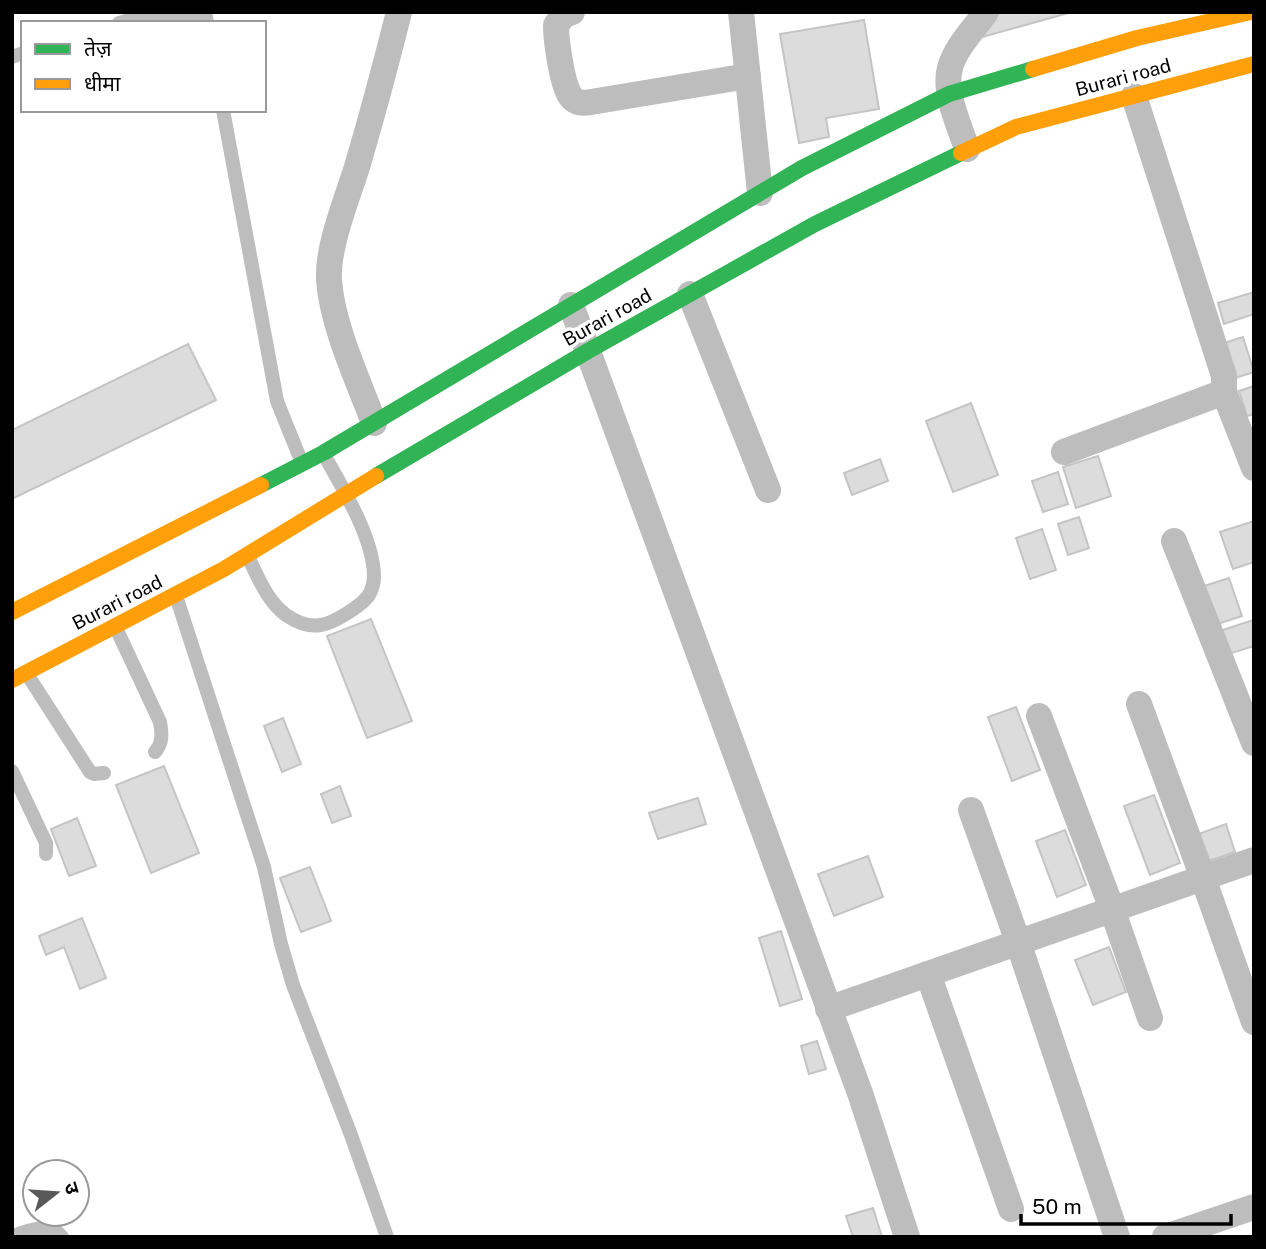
<svg xmlns="http://www.w3.org/2000/svg" width="1266" height="1249" viewBox="0 0 1266 1249" font-family="'Public Sans','Noto Sans Devanagari',sans-serif">
<rect width="100%" height="100%" fill="#fff"/>
<g fill="#dcdcdc" stroke="#c4c4c4" stroke-width="2">
<polygon points="994,12 1072,12 975,39"/>
<polygon points="864,20 879,109 826,118 829,137 799,143 780,34"/>
<polygon points="1254,292 1254,314 1224,324 1218,303"/>
<polygon points="1243,337 1254,372 1232,379 1221,344"/>
<polygon points="188,344 216,400 12,499 12,430"/>
<polygon points="1254,386 1254,414 1247,416 1239,391"/>
<polygon points="971,403 998,475 953,492 926,421"/>
<polygon points="1098,456 1111,496 1076,508 1063,467"/>
<polygon points="880,459 888,481 852,495 844,473"/>
<polygon points="1058,472 1068,504 1043,512 1032,481"/>
<polygon points="1079,517 1089,548 1068,555 1058,524"/>
<polygon points="1254,521 1254,562 1233,569 1220,532"/>
<polygon points="1042,529 1056,570 1030,579 1016,538"/>
<polygon points="1229,578 1242,616 1211,626 1198,588"/>
<polygon points="371,619 412,721 367,738 327,636"/>
<polygon points="1253,620 1254,646 1225,655 1217,632"/>
<polygon points="1016,707 1040,770 1012,781 988,717"/>
<polygon points="283,718 301,764 282,772 264,726"/>
<polygon points="164,766 199,853 151,873 116,785"/>
<polygon points="340,786 351,816 332,823 321,794"/>
<polygon points="1154,795 1180,863 1150,875 1124,806"/>
<polygon points="698,798 706,824 658,839 649,813"/>
<polygon points="77,818 96,866 69,876 51,829"/>
<polygon points="1226,824 1235,852 1203,863 1193,836"/>
<polygon points="1065,830 1086,885 1057,897 1036,841"/>
<polygon points="868,856 883,897 834,916 818,874"/>
<polygon points="310,867 331,921 301,932 280,878"/>
<polygon points="82,918 106,978 80,989 64,947 46,955 39,936"/>
<polygon points="781,931 802,999 780,1006 759,938"/>
<polygon points="1109,947 1126,992 1093,1005 1075,960"/>
<polygon points="817,1041 826,1069 809,1074 801,1046"/>
<polygon points="873,1208 882,1237 853,1237 846,1216"/>
</g>
<g fill="none" stroke-linecap="round" stroke-linejoin="round">
<g stroke="#bdbdbd" stroke-width="14">
<polyline points="119,23 154,13 206,17 207,23"/>
<polyline points="12,57 23,53"/>
<polyline points="223,110 277,401 302,463"/>
<path d="M248,557C258,577 267,601 286,615C296,622 309,627 321,625C334,623 365,604 370,593C372,589 374,582 374,577C374,538 342,487 323,453"/>
<polyline points="176,596 264,867 281,944 293,985 351,1135 387,1237"/>
<path d="M116,628L160,722C162,734 163,743 155,752"/>
<polyline points="27,674 90,772 94,774 104,773"/>
<polyline points="12,771 46,843 46,854"/>
<path d="M12,1236C29,1231 49,1221 62,1237"/>
</g>
<g stroke="#bdbdbd" stroke-width="26">
<path d="M572,12L564,15L556,25C556,40 562,85 571,97C577,104 583,103 591,102L748,76"/>
<polyline points="741,12 760,193"/>
<polyline points="1134,96 1224,376 1224,392 1254,468"/>
<path d="M967,149C960,127 943,92 950,68C955,48 974,29 986,12"/>
<polyline points="690,294 768,490"/>
<polyline points="571,305 860,1093 907,1237"/>
<path d="M374,423C358,380 332,325 329,280C327,247 347,199 357,167C372,116 386,64 399,12"/>
<polyline points="1064,452 1224,392"/>
<polyline points="1174,541 1254,743"/>
<polyline points="1139,704 1203,878 1254,1022"/>
<polyline points="1039,716 1112,909 1150,1018"/>
<polyline points="971,810 1017,939 1117,1237"/>
<polyline points="928,974 1011,1209"/>
<polyline points="828,1009 1254,860"/>
<polyline points="1165,1237 1254,1207"/>
</g>
<g stroke="#30b455" stroke-width="16">
<polyline points="376,476 588,351 815,224 961,153"/>
<polyline points="261,485 323,453 802,168 949,94 1033,69"/>
</g>
<g stroke="#ff9f0a" stroke-width="16">
<polyline points="1033,69 1137,38 1251,12"/>
<polyline points="961,153 1016,127 1254,64"/>
<polyline points="12,612 261,485"/>
<polyline points="12,680 224,569 376,476"/>
</g>
</g>
<g text-anchor="middle" dominant-baseline="central" stroke-width="7" stroke-linejoin="round" paint-order="stroke">
<g font-size="19" fill="#000" stroke="#fff">
<text transform="translate(1123 77) rotate(-15)">Burari road</text>
<text transform="translate(607 317) rotate(-29)">Burari road</text>
<text transform="translate(117 602) rotate(-27)">Burari road</text>
</g>
</g>
<rect width="1266" height="1249" fill="none" stroke="#000000" stroke-width="28"/>
<rect x="21" y="21" width="245" height="91" fill="#ffffff" stroke="#999999" stroke-width="2"/>
<rect x="35" y="44" width="35" height="10" fill="#30b455" stroke="#999999" stroke-width="2"/>
<text x="84" y="56" font-size="21" fill="#000000">तेज़</text>
<rect x="35" y="79" width="35" height="10" fill="#ff9f0a" stroke="#999999" stroke-width="2"/>
<text x="84" y="91" font-size="21" fill="#000000">धीमा</text>
<g transform="translate(56 1193) rotate(73)"><circle r="33" fill="#ffffff" stroke="#999999" stroke-width="2"/>
<path d="M0-5L12 26L0 18L-12 26Z" fill="#595959"/>
<text y="-10" font-size="19" font-weight="bold" text-anchor="middle" fill="#000000">उ</text>
</g>
<path d="M1021 1214v10h210v-10" fill="none" stroke="#000000" stroke-width="3.5"/>
<text x="1032" y="1214" font-size="21" fill="#000000" stroke="#ffffff" stroke-width="5" paint-order="stroke">50 m</text>
</svg>
